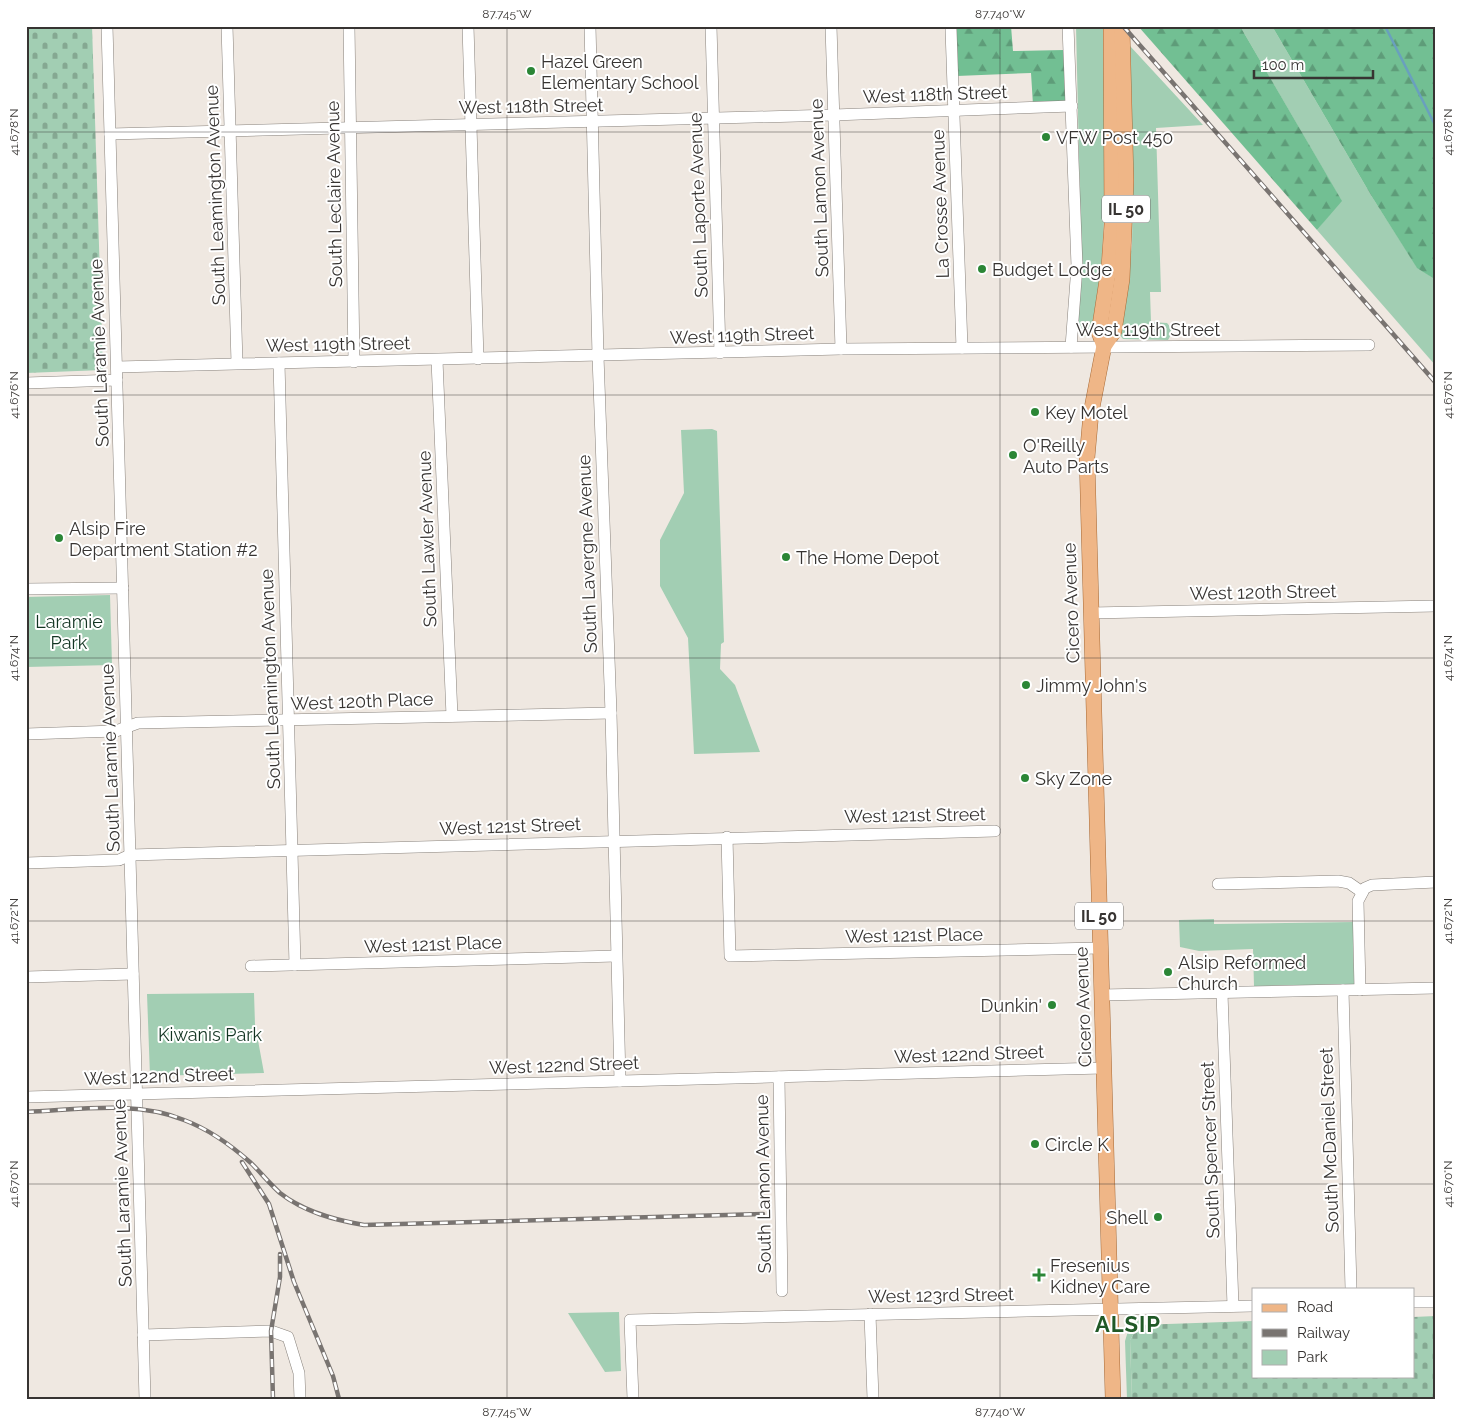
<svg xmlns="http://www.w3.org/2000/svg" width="1462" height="1425" viewBox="0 0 1462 1425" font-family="Raleway,sans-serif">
<defs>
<pattern id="forest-firs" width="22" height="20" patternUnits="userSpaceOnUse" patternTransform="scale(1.25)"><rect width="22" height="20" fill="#72bf93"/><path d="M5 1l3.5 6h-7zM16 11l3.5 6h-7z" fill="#5e9c79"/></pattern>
<pattern id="cemetery-stones" width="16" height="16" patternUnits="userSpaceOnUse" patternTransform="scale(1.25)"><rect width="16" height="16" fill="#a2ceb3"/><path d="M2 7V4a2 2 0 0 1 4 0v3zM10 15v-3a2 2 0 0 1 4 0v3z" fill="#85a892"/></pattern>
</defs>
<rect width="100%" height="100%" fill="#efe8e1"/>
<g fill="#a2ceb3">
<polygon points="1076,26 1103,26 1106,189 1101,270 1092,328 1089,334 1083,337 1076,332 1081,245"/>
<polygon points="1240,26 1272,26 1372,197 1417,267 1436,280 1436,366 1317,230 1341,200"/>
<path d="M1130,46L1203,125L1156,128L1161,292H1150L1151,322L1167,323C1173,329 1172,333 1168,340L1123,339L1119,334L1132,245L1133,167Z"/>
<polygon points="712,429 717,431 724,642 721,644 720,669 735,685 760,752 694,754 688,638 660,586 660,540 684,493 681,430"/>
<polygon points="110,595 112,665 26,667 26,597"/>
<polygon points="1214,919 1214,924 1353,922 1354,984 1254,986 1253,949 1199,951 1180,947 1179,920"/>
<polygon points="254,993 255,1024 264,1073 150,1076 147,994"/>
<polygon points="619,1312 621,1371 605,1372 568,1313"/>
<polygon points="1139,1320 1139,1325 1130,1340 1132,1399 1127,1399 1125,1341 1129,1328"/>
</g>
<g fill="url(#forest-firs)">
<polygon points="954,26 1011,26 1013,51 1064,50 1067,103 1033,105 1031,73 957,76"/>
<polygon points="1138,26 1240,26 1342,201 1317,230"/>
<polygon points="1272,26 1436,26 1436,280 1417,268 1372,197"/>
</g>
<g fill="url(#cemetery-stones)">
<polygon points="26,26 92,26 103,370 26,373"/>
<polygon points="1436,1316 1436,1399 1132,1399 1130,1340 1139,1325 1253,1321 1253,1376 1413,1376 1413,1317"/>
</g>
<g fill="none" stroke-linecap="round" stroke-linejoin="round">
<polyline stroke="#69a0be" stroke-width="2.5" points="1385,26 1436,127"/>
<g stroke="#88827c" stroke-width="12">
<g id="minor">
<polyline points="107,26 145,1399"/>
<polyline points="227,26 237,363"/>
<polyline points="349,26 354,362"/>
<polyline points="468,26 478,359"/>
<polyline points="590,26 598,356 611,713 620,1081"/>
<polyline points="711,26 720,353"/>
<polyline points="831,26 841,349"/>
<polyline points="1068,26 1077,266 1071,347"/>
<polyline points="951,29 962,348"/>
<polyline points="110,134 834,115 1072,106"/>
<polyline points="437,360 452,716"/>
<polyline points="279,363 295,965"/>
<polyline points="117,367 841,349 1369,345"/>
<polyline points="26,383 117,380"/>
<polyline points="26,589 123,588"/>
<polyline points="1091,613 1436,606"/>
<polyline points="26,734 116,731 138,723 611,713"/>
<polyline points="727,837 730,956 1100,948"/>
<polyline points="26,863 119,860 130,855 995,831"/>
<polyline points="1218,884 1338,881 1349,883 1362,892"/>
<polyline points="251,966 616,956"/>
<polyline points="26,977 133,974"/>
<polyline points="1343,990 1351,1289"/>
<polyline points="1360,990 1358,901 1365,888 1372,885 1436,882"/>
<polyline points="1222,993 1233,1306"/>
<polyline points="1101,995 1436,988"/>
<polyline points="779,1077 782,1291"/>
<polyline points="26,1097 1103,1068"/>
<polyline points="1413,1302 1436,1302"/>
<polyline points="870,1314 873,1399"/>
<polyline points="143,1335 271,1331 288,1337 299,1373 300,1399"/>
<polyline points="633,1399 630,1320 1253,1306"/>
</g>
</g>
<g stroke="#a76935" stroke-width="16">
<g id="major">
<polyline points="1104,346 1099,332 1109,267 1112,224 1111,26"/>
<polyline points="1113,1399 1087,458 1091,413 1104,346 1114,331 1122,279 1126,181 1122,26"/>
</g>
</g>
<use href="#minor" stroke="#fff" stroke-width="11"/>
<use href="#major" stroke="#efb687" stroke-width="15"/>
<g stroke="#797471" stroke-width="4.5">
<g id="rail">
<polyline points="1123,26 1436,383"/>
<path d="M26,1112C77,1110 136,1100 184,1120C208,1129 232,1146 251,1163C261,1173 270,1184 280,1193C304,1212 335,1220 364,1225L763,1214"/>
<polyline points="242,1162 269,1204 294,1282 333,1376 339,1399"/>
<polyline points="273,1399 271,1331 280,1277 280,1254"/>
</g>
</g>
<use href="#rail" stroke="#fff" stroke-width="2.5" stroke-dasharray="8" stroke-linecap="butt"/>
</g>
<path fill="none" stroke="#373432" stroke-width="1" stroke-opacity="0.45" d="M507,26V1399M1000,26V1399M26,132H1436M26,395H1436M26,658H1436M26,921H1436M26,1184H1436"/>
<g fill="#2b8636" stroke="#fff" stroke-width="2">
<circle cx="531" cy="71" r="5"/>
<circle cx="1046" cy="137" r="5"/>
<circle cx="982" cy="269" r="5"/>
<circle cx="1035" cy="412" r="5"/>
<circle cx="1013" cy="455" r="5"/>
<circle cx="59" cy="538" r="5"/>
<circle cx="786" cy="557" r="5"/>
<circle cx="1026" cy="685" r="5"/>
<circle cx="1025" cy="778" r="5"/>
<circle cx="1168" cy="972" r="5"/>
<circle cx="1052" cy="1005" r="5"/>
<circle cx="1035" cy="1144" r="5"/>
<circle cx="1158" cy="1217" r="5"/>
<path d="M1036.5 1267.5h5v5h5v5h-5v5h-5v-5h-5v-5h5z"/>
</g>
<g text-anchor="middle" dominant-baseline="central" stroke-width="4" stroke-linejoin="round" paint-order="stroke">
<g fill="#fff" stroke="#737170" stroke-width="1">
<rect x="1102" y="195.5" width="48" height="27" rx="4"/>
<rect x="1075" y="902.5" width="48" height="27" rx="4"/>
</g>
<g font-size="16" font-weight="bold" fill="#373432">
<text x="1126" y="209">IL 50</text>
<text x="1099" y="916">IL 50</text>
</g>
<g font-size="18" fill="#373432" stroke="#fff" text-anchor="start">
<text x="541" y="61">Hazel Green<tspan x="541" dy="21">Elementary School</tspan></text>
<text x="1056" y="137">VFW Post 450</text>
<text x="992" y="269">Budget Lodge</text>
<text x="1045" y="412">Key Motel</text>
<text x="1023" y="445">O'Reilly<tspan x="1023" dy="21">Auto Parts</tspan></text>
<text x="69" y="528">Alsip Fire<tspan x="69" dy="21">Department Station #2</tspan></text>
<text x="796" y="557">The Home Depot</text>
<text x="1036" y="685">Jimmy John's</text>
<text x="1035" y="778">Sky Zone</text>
<text x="1178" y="962">Alsip Reformed<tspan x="1178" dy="21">Church</tspan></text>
<text x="1042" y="1005" text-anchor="end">Dunkin'</text>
<text x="1045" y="1144">Circle K</text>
<text x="1148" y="1217" text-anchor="end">Shell</text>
<text x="1050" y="1265">Fresenius<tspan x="1050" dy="21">Kidney Care</tspan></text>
</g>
<g font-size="18" fill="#373432" stroke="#fff">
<text transform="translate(935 94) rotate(-2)">West 118th Street</text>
<text transform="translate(531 106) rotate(-1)">West 118th Street</text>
<text transform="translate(819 188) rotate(-92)">South Lamon Avenue</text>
<text transform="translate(334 194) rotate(-91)">South Leclaire Avenue</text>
<text transform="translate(215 195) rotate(-92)">South Leamington Avenue</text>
<text transform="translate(940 204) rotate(-92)">La Crosse Avenue</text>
<text transform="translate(698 205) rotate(-92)">South Laporte Avenue</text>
<text x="1148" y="329">West 119th Street</text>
<text transform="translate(742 335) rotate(-2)">West 119th Street</text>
<text transform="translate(338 344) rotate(-1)">West 119th Street</text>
<text transform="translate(99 353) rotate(-92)">South Laramie Avenue</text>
<text transform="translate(427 539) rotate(-92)">South Lawler Avenue</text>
<text transform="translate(587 554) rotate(-92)">South Lavergne Avenue</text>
<text transform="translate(1263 592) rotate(-1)">West 120th Street</text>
<text transform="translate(1071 603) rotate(-92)">Cicero Avenue</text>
<text transform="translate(270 679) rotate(-92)">South Leamington Avenue</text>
<text transform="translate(362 701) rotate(-2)">West 120th Place</text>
<text transform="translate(110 758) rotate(-92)">South Laramie Avenue</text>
<text transform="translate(915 815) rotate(-1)">West 121st Street</text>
<text transform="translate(510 826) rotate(-2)">West 121st Street</text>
<text transform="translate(914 935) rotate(-1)">West 121st Place</text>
<text transform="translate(433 944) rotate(-2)">West 121st Place</text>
<text transform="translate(1083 1007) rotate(-92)">Cicero Avenue</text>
<text transform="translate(969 1054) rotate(-2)">West 122nd Street</text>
<text transform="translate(564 1065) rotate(-2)">West 122nd Street</text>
<text transform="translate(159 1076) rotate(-2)">West 122nd Street</text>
<text transform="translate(1329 1140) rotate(-92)">South McDaniel Street</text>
<text transform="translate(1210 1150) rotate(-92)">South Spencer Street</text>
<text transform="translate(763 1184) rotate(-91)">South Lamon Avenue</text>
<text transform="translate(122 1193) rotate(-92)">South Laramie Avenue</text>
<text transform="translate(941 1295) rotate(-1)">West 123rd Street</text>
</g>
<g font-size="18" fill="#123422" stroke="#fff">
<text x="69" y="621">Laramie<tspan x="69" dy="21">Park</tspan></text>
<text x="210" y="1034">Kiwanis Park</text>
</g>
<g font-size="22" font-weight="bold" letter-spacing="1" fill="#215927" stroke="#fff">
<text x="1128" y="1324">ALSIP</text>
</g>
</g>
<rect width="1462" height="1425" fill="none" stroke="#ffffff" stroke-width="55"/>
<rect x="1252" y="1288" width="162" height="90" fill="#ffffff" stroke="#afaead"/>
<rect x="1262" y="1304" width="25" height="8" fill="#efb687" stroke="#afaead"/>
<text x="1297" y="1312" font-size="15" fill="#373432">Road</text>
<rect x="1262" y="1329" width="25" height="8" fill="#797471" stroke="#afaead"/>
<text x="1297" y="1338" font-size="15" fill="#373432">Railway</text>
<rect x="1262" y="1350" width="25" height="15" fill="#a2ceb3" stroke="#afaead"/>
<text x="1297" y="1362" font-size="15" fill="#373432">Park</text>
<path d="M1254 70v8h119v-8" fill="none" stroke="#373432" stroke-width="2.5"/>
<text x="1262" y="70" font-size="15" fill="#373432" stroke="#ffffff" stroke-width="4" paint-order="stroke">100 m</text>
<rect x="28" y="28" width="1406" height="1370" fill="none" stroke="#373432" stroke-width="2"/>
<g font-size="12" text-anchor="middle" fill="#373432">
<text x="507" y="18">87.745°W</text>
<text x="1000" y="18">87.740°W</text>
<text transform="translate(14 132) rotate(-90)" y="4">41.678°N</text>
<text transform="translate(1448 132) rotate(-90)" y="4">41.678°N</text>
<text transform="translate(14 395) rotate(-90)" y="4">41.676°N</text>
<text transform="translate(1448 395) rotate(-90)" y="4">41.676°N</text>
<text transform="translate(14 658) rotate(-90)" y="4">41.674°N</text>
<text transform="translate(1448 658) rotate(-90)" y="4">41.674°N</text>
<text transform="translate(14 921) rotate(-90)" y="4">41.672°N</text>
<text transform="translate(1448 921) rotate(-90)" y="4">41.672°N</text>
<text transform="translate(14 1184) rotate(-90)" y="4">41.670°N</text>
<text transform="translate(1448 1184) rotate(-90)" y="4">41.670°N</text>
<text x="507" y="1416">87.745°W</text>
<text x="1000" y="1416">87.740°W</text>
</g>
</svg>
